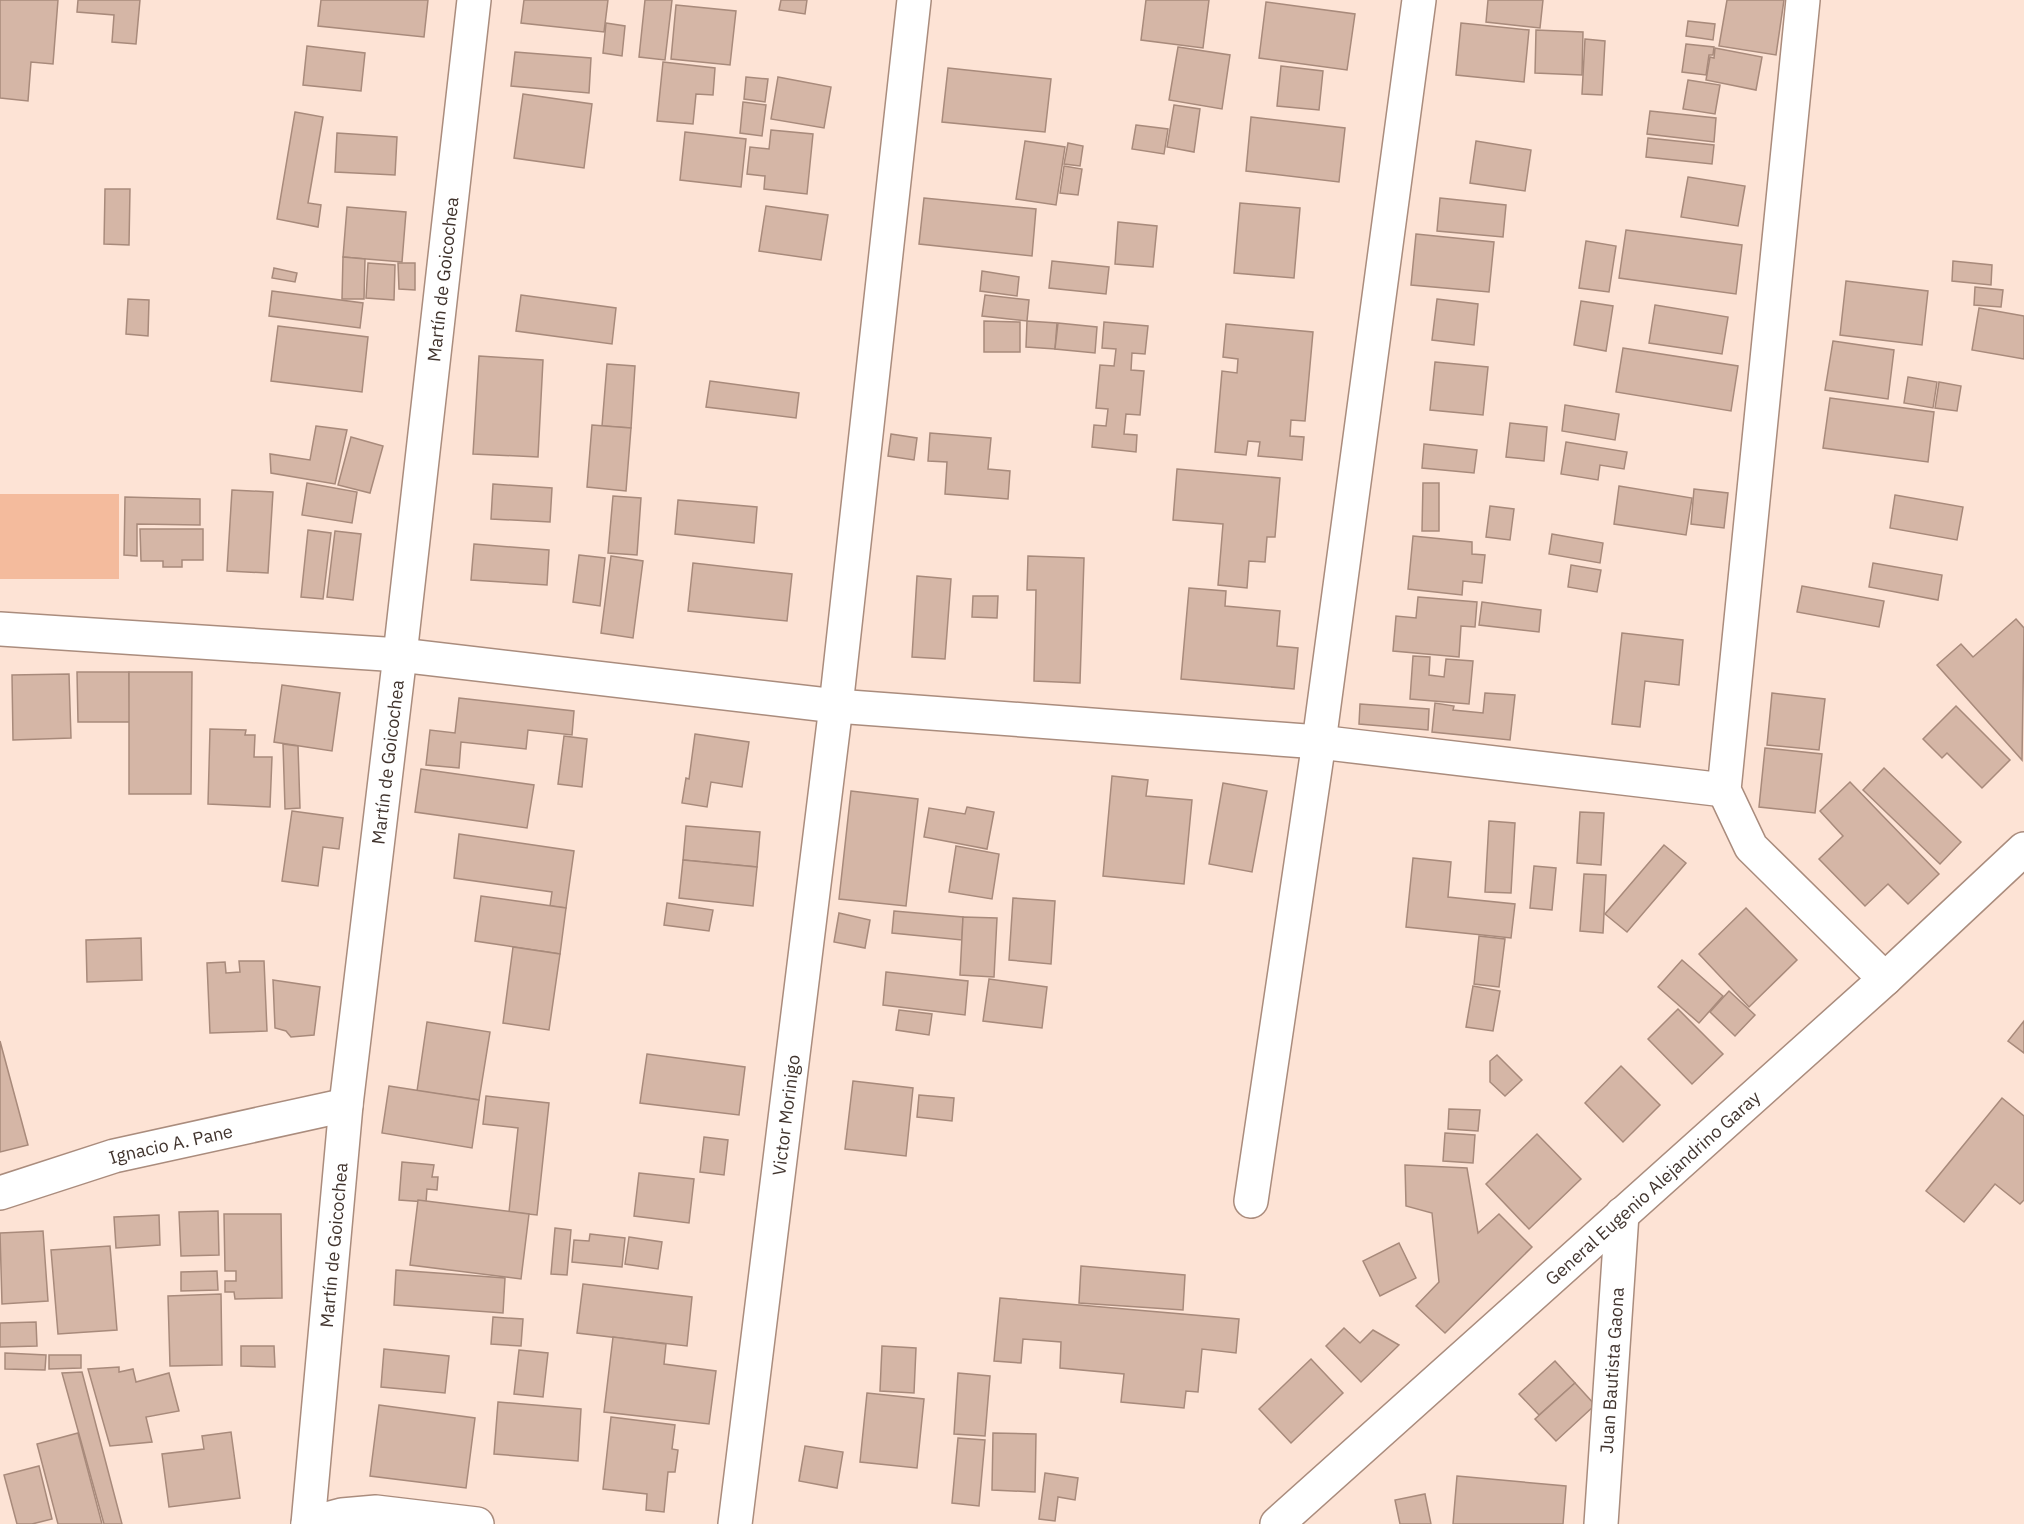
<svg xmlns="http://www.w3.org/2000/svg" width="2024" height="1524" viewBox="0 0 2024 1524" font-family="'IBM Plex Sans',sans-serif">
<rect width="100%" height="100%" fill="#fde3d5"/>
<rect fill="#f4bb9d" x="0" y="494" width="119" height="85"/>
<g fill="#d5b6a6" stroke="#a88a7b" stroke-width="1.5">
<polygon points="0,0 58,0 53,64 31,62 28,101 0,98"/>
<polygon points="78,0 140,0 136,44 112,42 114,15 77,12"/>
<polygon points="321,0 428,0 424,37 318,26"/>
<polygon points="524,0 608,0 604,32 521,23"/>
<polygon points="645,0 672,0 665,60 639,57"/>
<polygon points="781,0 807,0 805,14 779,10"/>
<polygon points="1146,0 1209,0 1203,48 1141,40"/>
<polygon points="1488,0 1543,0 1540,28 1486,22"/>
<polygon points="1727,0 1784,0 1776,55 1719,46"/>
<polygon points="1266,2 1355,14 1347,70 1259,58"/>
<polygon points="676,5 736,11 730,65 671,59"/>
<polygon points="1688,21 1715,24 1713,40 1686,36"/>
<polygon points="606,23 625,26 622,56 603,53"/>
<polygon points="1461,23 1529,30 1524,82 1456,75"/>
<polygon points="1536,30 1583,32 1582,75 1535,73"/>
<polygon points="1585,39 1605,41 1602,95 1582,94"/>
<polygon points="1686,44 1714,47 1713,55 1709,55 1706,75 1682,72"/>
<polygon points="307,46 365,53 361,91 303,85"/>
<polygon points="1178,47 1230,55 1222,109 1169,100"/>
<polygon points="1715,48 1762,57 1756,90 1706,80 1710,57 1714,58"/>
<polygon points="515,52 591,58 589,93 511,86"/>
<polygon points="663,62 715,68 713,95 696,94 693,124 657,121"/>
<polygon points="1281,66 1323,71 1319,110 1277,106"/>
<polygon points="948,68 1051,79 1045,132 942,122"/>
<polygon points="746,77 768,79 765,102 744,99"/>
<polygon points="778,77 831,87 824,128 771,119"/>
<polygon points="1688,80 1720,85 1715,114 1683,109"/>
<polygon points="523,94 592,104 584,168 514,158"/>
<polygon points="743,102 766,105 762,136 740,133"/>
<polygon points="1174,105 1200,109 1194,152 1167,147"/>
<polygon points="1650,111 1716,118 1714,142 1647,134"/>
<polygon points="295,112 323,117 308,203 321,205 318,227 277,219"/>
<polygon points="1251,117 1345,128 1339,182 1246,171"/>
<polygon points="1136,125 1168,129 1164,154 1132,149"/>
<polygon points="771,130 813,134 807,194 764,189 765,176 747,174 750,147 769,149"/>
<polygon points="685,132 746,139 741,187 680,180"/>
<polygon points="337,133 397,137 395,175 335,172"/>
<polygon points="1648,138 1714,145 1712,164 1646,157"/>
<polygon points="1025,141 1065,147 1056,205 1016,199"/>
<polygon points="1476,141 1531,150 1525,191 1470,183"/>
<polygon points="1068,143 1083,146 1080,166 1064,164"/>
<polygon points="1064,166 1082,169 1078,195 1060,193"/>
<polygon points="1688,177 1745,186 1738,226 1681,217"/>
<polygon points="105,189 130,189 129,245 104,244"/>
<polygon points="924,198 1036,209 1032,256 919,244"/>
<polygon points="1440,198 1506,205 1503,237 1437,231"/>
<polygon points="1240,203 1300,208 1294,278 1234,273"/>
<polygon points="766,206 828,215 821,260 759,251"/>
<polygon points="347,207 406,212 402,262 343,257"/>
<polygon points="1118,222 1157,226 1153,267 1115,264"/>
<polygon points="1626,230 1742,245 1736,294 1619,278"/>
<polygon points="1416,234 1494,242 1489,292 1411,285"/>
<polygon points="1586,241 1616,246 1609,292 1579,288"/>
<polygon points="343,257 365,259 364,299 342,299"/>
<polygon points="1052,261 1109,267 1106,294 1049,288"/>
<polygon points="1953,261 1992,265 1991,285 1952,281"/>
<polygon points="368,263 395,265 394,300 366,298"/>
<polygon points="398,263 415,263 415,290 399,289"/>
<polygon points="274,268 297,273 295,282 272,278"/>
<polygon points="982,271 1019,277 1017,296 980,291"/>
<polygon points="1846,281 1928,291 1922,345 1840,335"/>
<polygon points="1975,287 2003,290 2001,307 1974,305"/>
<polygon points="272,291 363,303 360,328 269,316"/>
<polygon points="521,295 616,308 612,344 516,331"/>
<polygon points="985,295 1029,300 1027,321 982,316"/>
<polygon points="128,299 149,300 148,336 126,334"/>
<polygon points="1437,299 1478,304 1474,345 1432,340"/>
<polygon points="1581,301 1613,306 1606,351 1574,345"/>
<polygon points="1655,305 1728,317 1722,354 1649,343"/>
<polygon points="1979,308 2024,316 2024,359 1972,350"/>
<polygon points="984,321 1020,322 1020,352 984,352"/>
<polygon points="1027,321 1057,323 1055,349 1026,347"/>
<polygon points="1104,322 1148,326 1145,354 1132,353 1131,370 1144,371 1140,415 1126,414 1124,434 1137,435 1136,452 1092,447 1094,425 1106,426 1108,409 1096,408 1100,365 1114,366 1116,349 1102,348"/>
<polygon points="1058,323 1097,327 1095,353 1055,349"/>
<polygon points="1226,324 1313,332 1305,421 1291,420 1290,436 1304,437 1302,460 1258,456 1260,442 1248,441 1246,455 1215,452 1222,371 1237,373 1238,359 1223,357"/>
<polygon points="278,326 368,337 362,392 271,381"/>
<polygon points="1833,341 1894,350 1888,399 1825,390"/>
<polygon points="1623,348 1738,366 1731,411 1616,392"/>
<polygon points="479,356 543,360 538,457 473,454"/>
<polygon points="1435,362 1488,367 1483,415 1430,410"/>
<polygon points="607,364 635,366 631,428 602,426"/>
<polygon points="1908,377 1937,382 1933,408 1904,403"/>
<polygon points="710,381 799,393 796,418 706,407"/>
<polygon points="1939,382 1961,386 1957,411 1935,408"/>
<polygon points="1830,398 1934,412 1928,462 1823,448"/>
<polygon points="1565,405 1619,414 1615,440 1562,431"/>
<polygon points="1510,423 1547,427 1544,461 1506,457"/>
<polygon points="592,425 631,428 626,491 587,487"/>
<polygon points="316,426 347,430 335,484 271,473 270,454 310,460"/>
<polygon points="930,433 991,438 988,469 1010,471 1008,499 945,494 947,462 928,461"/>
<polygon points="891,434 917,438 914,460 888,456"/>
<polygon points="351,437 383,446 370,493 338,485"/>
<polygon points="1566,442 1627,452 1624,469 1600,465 1598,480 1561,474"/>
<polygon points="1424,444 1477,450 1474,473 1422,468"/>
<polygon points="1177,469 1280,478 1275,537 1267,537 1265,562 1249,561 1247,588 1218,585 1223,524 1173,520"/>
<polygon points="307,483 357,492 352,523 302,515"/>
<polygon points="1423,483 1439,483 1439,531 1422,531"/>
<polygon points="493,484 552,488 550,522 491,519"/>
<polygon points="1619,486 1692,498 1686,535 1614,524"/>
<polygon points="1694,489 1728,493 1724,528 1691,524"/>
<polygon points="232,490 273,492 268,573 227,571"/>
<polygon points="1895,495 1963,507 1957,540 1890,528"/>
<polygon points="613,496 641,498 637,555 608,553"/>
<polygon points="125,497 200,499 200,525 137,524 137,556 124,555"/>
<polygon points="678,500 757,507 754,543 675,534"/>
<polygon points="1490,506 1514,509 1510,540 1486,537"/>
<polygon points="140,529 203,529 203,560 182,560 182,567 163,567 163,561 141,561"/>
<polygon points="308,530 331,533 323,599 301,597"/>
<polygon points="335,531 361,534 353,600 327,597"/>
<polygon points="1552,534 1603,543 1600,563 1549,554"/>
<polygon points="1413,536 1472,542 1472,554 1485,555 1482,583 1463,581 1462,595 1408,589"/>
<polygon points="474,544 549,550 547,585 471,580"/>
<polygon points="579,555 605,558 600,606 573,602"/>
<polygon points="611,556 643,561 633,638 601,633"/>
<polygon points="1028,556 1084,558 1080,683 1034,681 1036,590 1027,590"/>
<polygon points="693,563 792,574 787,621 688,611"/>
<polygon points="1873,563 1942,575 1938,600 1869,587"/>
<polygon points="1571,565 1601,570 1597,592 1568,587"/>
<polygon points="917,576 951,579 945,659 912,657"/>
<polygon points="1802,586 1884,601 1879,627 1797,612"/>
<polygon points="1189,588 1226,591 1225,606 1280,611 1277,646 1298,648 1294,689 1181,679"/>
<polygon points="973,596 998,596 997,618 972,617"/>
<polygon points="1418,597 1477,602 1475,627 1461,626 1459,657 1393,651 1396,616 1416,618"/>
<polygon points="1482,602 1541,610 1539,632 1479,625"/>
<polygon points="2016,619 2024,628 2022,760 1937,665 1961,644 1973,657"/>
<polygon points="1622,633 1683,640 1679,685 1645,681 1640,727 1612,724"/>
<polygon points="1413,656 1430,657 1429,675 1444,677 1446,659 1473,661 1469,704 1410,699"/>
<polygon points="77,672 129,672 130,722 78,722"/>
<polygon points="129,672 192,672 191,794 129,794"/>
<polygon points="69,674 71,738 13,740 12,675"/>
<polygon points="282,685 340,693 332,751 274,742"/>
<polygon points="1485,693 1515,695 1510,740 1432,732 1435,703 1454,706 1453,710 1483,713"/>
<polygon points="1772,693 1825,699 1819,750 1767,745"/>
<polygon points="459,698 574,711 572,735 528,730 526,749 461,742 459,768 426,765 430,730 455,733"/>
<polygon points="1360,704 1429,709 1428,730 1359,724"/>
<polygon points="1956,706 2010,760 1982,788 1947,753 1942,758 1923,739"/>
<polygon points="210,729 246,730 245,735 255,735 254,757 272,757 270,807 208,804"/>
<polygon points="695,734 749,742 742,787 711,782 707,807 682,803 686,778 689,779"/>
<polygon points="564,736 587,739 582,787 558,784"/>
<polygon points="283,744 298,746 300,808 285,809"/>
<polygon points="1765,748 1822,754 1815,813 1759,807"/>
<polygon points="1884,768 1961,842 1940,864 1863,790"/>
<polygon points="421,769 534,785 527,828 415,812"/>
<polygon points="1112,776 1148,780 1146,796 1192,800 1184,884 1103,876"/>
<polygon points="1850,782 1939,874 1908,904 1888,884 1865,906 1819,859 1843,836 1820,811"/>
<polygon points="1223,783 1267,791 1252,872 1209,864"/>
<polygon points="851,791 918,799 906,906 839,899"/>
<polygon points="967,807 994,812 987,849 924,837 929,808 965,814"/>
<polygon points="292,811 343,818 339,849 323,847 318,886 282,881"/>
<polygon points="1580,812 1604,813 1601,865 1577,863"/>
<polygon points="1489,821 1515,823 1511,893 1485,892"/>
<polygon points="686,826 760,832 757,867 683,860"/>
<polygon points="459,834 574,851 566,908 550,906 552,892 454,878"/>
<polygon points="1664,845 1686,863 1627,932 1605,914"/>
<polygon points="956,846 999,854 992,899 949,892"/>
<polygon points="1413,858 1451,862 1448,897 1515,904 1511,938 1406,927"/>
<polygon points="683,860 757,867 753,906 679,898"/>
<polygon points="1534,866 1556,868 1552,910 1530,908"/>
<polygon points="1584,874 1606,875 1603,933 1580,931"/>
<polygon points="481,896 566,908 560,954 475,941"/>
<polygon points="1013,898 1055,901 1051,964 1009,960"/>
<polygon points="667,903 713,910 709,931 664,925"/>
<polygon points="1746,908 1797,960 1749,1007 1699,954"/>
<polygon points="894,911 963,917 962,940 892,933"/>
<polygon points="839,913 870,920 865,948 834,942"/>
<polygon points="963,917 997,918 994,977 960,975"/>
<polygon points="1479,936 1505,939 1499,987 1474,984"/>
<polygon points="141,938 142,980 87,982 86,940"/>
<polygon points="513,947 560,954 549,1030 503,1023"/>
<polygon points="1682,960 1723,996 1699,1023 1658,987"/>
<polygon points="239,961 264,961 267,1031 210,1033 207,963 225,962 226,973 240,972"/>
<polygon points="886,972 968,981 965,1015 883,1005"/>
<polygon points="989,979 1047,987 1042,1028 983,1021"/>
<polygon points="273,980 320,987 314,1035 291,1037 286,1031 275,1028"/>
<polygon points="1473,986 1500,991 1493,1031 1466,1027"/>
<polygon points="1729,991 1755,1015 1735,1036 1710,1012"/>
<polygon points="1678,1009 1723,1054 1692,1084 1648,1039"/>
<polygon points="899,1010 932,1014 929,1035 896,1030"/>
<polygon points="2024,1021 2024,1053 2008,1041"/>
<polygon points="427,1022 490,1032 479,1100 417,1091"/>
<polygon points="0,1041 28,1145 0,1152"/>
<polygon points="647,1054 745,1067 739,1115 640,1103"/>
<polygon points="1497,1055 1522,1080 1505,1096 1490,1082 1490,1061"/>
<polygon points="1621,1066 1660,1105 1623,1142 1585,1103"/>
<polygon points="853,1081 913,1088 906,1156 845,1149"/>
<polygon points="389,1086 479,1100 472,1148 382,1133"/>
<polygon points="919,1095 954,1098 952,1121 917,1117"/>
<polygon points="486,1096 549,1103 537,1215 509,1212 518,1128 483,1124"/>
<polygon points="2002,1098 2024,1116 2024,1200 2020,1204 1995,1184 1964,1222 1926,1191"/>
<polygon points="1449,1109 1480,1110 1478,1131 1448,1129"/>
<polygon points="1445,1133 1475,1135 1473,1163 1443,1161"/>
<polygon points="1537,1134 1581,1179 1529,1229 1486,1184"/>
<polygon points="704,1137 728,1140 724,1175 700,1172"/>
<polygon points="402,1162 434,1165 432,1177 438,1177 437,1190 427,1189 426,1202 399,1200"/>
<polygon points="1405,1165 1467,1168 1478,1233 1499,1214 1532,1247 1445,1333 1416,1306 1439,1282 1432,1213 1406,1206"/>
<polygon points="639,1173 694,1179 689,1223 634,1216"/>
<polygon points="418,1200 529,1214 521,1279 410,1265"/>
<polygon points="218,1211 219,1255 181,1256 179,1212"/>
<polygon points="224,1214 281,1214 282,1298 235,1299 234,1292 225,1292 225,1281 236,1281 236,1271 225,1271"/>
<polygon points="159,1215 160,1245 116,1248 114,1217"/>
<polygon points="555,1228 571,1230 567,1275 551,1274"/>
<polygon points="43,1231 48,1301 2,1304 0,1233"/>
<polygon points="590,1234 625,1238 622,1267 572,1262 574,1240 589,1241"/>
<polygon points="629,1237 662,1242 658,1269 625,1264"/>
<polygon points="1399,1243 1416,1278 1380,1296 1363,1261"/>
<polygon points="110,1246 117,1330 58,1334 51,1250"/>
<polygon points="1081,1266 1185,1275 1183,1310 1079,1303"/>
<polygon points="396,1270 505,1278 503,1313 394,1305"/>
<polygon points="217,1271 218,1290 181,1291 181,1272"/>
<polygon points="583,1284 692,1297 687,1346 577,1333"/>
<polygon points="221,1294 222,1365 170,1366 168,1296"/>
<polygon points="1000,1298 1239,1319 1236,1353 1202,1349 1198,1392 1186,1391 1184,1408 1121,1402 1124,1374 1060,1368 1061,1342 1023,1339 1021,1363 994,1361"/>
<polygon points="493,1317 523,1319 521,1346 491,1344"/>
<polygon points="36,1322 37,1346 0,1347 0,1323"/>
<polygon points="1344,1328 1360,1343 1373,1330 1399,1345 1361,1382 1326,1346"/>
<polygon points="613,1337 666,1344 664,1364 716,1371 709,1424 604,1412"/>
<polygon points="241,1346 274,1346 275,1367 241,1366"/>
<polygon points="882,1346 916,1348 914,1393 880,1391"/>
<polygon points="384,1349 449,1356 445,1393 381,1387"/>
<polygon points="519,1350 548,1353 543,1397 514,1394"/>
<polygon points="5,1353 46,1355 45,1370 5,1369"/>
<polygon points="49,1355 81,1355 81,1368 49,1369"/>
<polygon points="1311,1359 1343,1393 1291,1443 1259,1409"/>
<polygon points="1555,1361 1575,1383 1539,1415 1519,1394"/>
<polygon points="119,1367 119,1372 133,1369 136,1382 169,1373 179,1411 146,1417 152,1442 110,1446 88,1369"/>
<polygon points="82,1372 122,1524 104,1524 62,1373"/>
<polygon points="958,1373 990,1376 985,1436 954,1434"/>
<polygon points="1575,1383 1595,1405 1556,1441 1535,1419"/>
<polygon points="867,1393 924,1399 917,1468 860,1462"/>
<polygon points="498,1402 581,1409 578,1461 494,1454"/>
<polygon points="379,1405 475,1418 466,1488 370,1476"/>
<polygon points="611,1417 675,1425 672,1449 678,1450 675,1472 668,1472 664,1512 646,1510 647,1494 603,1489"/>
<polygon points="231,1432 240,1498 169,1507 162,1454 204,1449 202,1436"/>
<polygon points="78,1433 102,1524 58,1524 37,1444"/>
<polygon points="993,1433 1036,1434 1035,1492 992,1490"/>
<polygon points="958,1438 985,1440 979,1506 952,1503"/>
<polygon points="805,1446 843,1452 837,1488 799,1481"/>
<polygon points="39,1466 52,1519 32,1524 17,1524 4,1475"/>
<polygon points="1045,1473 1078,1478 1075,1500 1058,1497 1055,1521 1039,1519"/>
<polygon points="1457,1476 1566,1486 1563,1524 1453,1524"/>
<polygon points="1425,1494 1431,1524 1400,1524 1395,1500"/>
</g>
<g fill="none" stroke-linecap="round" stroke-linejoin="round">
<g stroke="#aa8c7d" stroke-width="36">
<g id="minor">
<polyline points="1803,0 1724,790 1751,847 1885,979"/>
<polyline points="0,629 400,655 836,706 1319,742 1724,790"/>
<path id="s1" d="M0,1193L114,1156L346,1105"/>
<polyline points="1251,1201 1319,742 1419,0"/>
<path id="s2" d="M308,1524L346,1105L400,655L474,0"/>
<polyline points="308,1524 342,1515 376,1512 477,1524"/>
<path id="s3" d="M735,1524L836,706L914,0"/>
<path id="s4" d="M1601,1524L1622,1214"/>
</g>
</g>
<g stroke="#aa8c7d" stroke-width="36">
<g id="major">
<path id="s5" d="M1277,1524L1885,979L2024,849"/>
</g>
</g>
<use href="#minor" stroke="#fff" stroke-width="33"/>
<use href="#major" stroke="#fff" stroke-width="33"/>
</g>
<g text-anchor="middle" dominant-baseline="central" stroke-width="5" stroke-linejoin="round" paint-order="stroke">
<g font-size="18" fill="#41342e" stroke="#fff">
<text stroke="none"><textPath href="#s2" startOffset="1252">Martín de Goicochea</textPath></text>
<text stroke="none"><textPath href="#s2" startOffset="766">Martín de Goicochea</textPath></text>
<text stroke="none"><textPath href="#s3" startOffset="412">Victor Morinigo</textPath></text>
<text stroke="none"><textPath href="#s1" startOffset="178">Ignacio A. Pane</textPath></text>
<text stroke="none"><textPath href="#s5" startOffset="504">General Eugenio Alejandrino Garay</textPath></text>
<text stroke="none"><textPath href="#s2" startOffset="280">Martín de Goicochea</textPath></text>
<text stroke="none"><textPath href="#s4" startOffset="154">Juan Bautista Gaona</textPath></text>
</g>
</g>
</svg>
